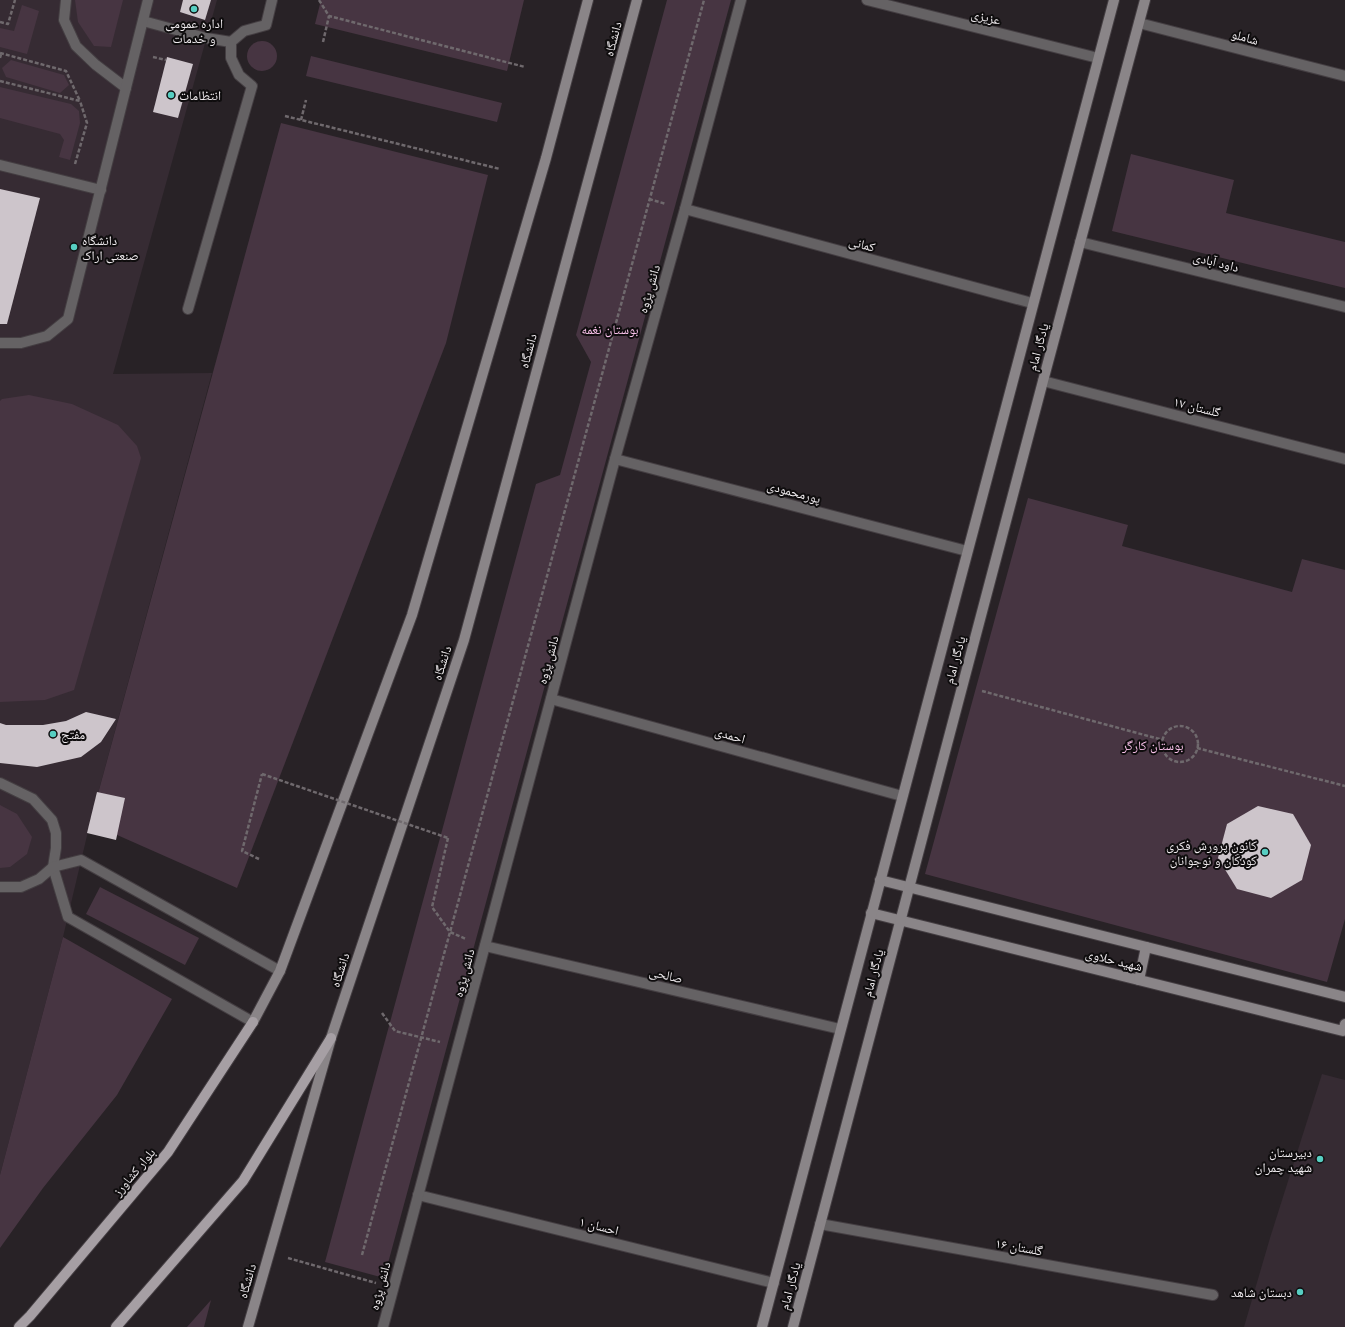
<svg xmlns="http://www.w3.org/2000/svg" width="1345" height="1327" viewBox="0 0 1345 1327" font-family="Roboto,'Noto Naskh Arabic',sans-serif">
<rect width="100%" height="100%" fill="#282226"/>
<g fill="#362b33">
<polygon points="0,0 217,0 113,374 212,373 90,823 63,937 0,1175"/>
<polygon points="1322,1074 1345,1080 1345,1327 1244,1327 1270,1238"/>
</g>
<g fill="#473542">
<polygon points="75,0 123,0 111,47 94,46 78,22"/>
<polygon points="321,0 524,0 507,71 315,24"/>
<polygon points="667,0 731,0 384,1278 325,1262 536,484 560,475 591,362 576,335"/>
<polygon points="22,5 39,11 27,54 0,47 0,28 14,31"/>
<circle cx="262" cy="56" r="15"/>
<polygon points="311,56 502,103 497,122 306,76"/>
<polygon points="11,60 64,75 69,85 60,93 6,77 2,68"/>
<polygon points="0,87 71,104 79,111 80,123 70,160 59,157 64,140 60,134 0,118"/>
<polygon points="281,123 488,175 446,343 237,888 90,823"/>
<polygon points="1131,154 1234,180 1226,213 1345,242 1345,288 1112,231"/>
<polygon points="29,395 72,404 118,425 137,446 141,458 74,690 45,700 0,702 0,401 2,399"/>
<polygon points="1028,498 1128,525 1122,546 1292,592 1302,559 1345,570 1345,919 1327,982 925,874"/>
<polygon points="0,805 17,814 32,837 27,854 10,867 0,868"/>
<polygon points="100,887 199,938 185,965 86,914"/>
<polygon points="63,937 172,999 117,1095 43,1188 0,1248 0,1175"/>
<polygon points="211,1300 204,1327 187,1327"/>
</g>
<g fill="#cdc5cb">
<polygon points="183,0 211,0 205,20 180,12"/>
<polygon points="167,57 193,64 178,118 153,112"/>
<polygon points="0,189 40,198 7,324 0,324"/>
<polygon points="86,712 116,719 101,742 81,757 37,767 0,763 0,723 6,725 43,725 66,721"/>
<polygon points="97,792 125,798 116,840 87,833"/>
<polygon points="1258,806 1293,814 1311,845 1302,880 1271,898 1237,889 1218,858 1227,824"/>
</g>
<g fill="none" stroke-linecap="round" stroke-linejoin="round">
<g stroke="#443e42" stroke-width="12">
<g id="lane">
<polyline points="66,0 64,20 76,46 96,65 126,88"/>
<polyline points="143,21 206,38 231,42"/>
<polyline points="0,165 101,190"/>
<polyline points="188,309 252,86 239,75 231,58 231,42 244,31 266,25 272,0"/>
<polyline points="0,343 21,343 47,336 68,319 148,0"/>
<polyline points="0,783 33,799 52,820 56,833 56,848 53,867 68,917 253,1022"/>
<polyline points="0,887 21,887 39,879 53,867 81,860 280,971"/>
</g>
</g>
<g stroke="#443e42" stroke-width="12">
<g id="street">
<polyline points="867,0 1098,58"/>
<polyline points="1139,23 1345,76"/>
<polyline points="685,209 1032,303"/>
<polyline points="1080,242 1345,307"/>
<polyline points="1043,381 1345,459"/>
<polyline points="615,459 967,551"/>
<polyline points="551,699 902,796"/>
<polyline points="485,946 840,1029"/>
<polyline points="418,1195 774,1283"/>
<polyline points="820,1224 1213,1295"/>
<polyline points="383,1327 615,459 685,209 741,0"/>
</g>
</g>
<g stroke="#443e42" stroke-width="12">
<g id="secondary">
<polyline points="880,880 1345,997"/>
<polyline points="871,913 1343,1031 1345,1024"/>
<polyline points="1139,980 1146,947"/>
<polyline points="253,1022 280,971 412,615 546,158 588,0"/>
<polyline points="248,1327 331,1038 464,640 637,0"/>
<polyline points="762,1327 1114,0"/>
<polyline points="793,1327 1043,381 1145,0"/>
</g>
</g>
<g stroke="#443e42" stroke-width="12">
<g id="primary">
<polyline points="19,1327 30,1316 168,1152 253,1022"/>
<polyline points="116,1327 243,1181 331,1038"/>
</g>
</g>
<g stroke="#6f696d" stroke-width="2.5" stroke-dasharray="4 2" stroke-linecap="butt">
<polyline points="319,0 329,16 525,67"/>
<polyline points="0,22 8,24 15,0"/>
<polyline points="323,42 329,16"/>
<polyline points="0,53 66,71 80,101 0,81"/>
<polyline points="153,57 166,60"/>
<polyline points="0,58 1,54"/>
<polyline points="285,116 500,169"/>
<polyline points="301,120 306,100"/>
<polyline points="75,164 87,123 80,101"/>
<polyline points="649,199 666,204"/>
<polyline points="982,691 1163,740"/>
<circle cx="1180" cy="744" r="18"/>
<polyline points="1197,748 1345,786"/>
<polyline points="448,838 432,907 450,932 466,939"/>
<polyline points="259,859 242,851 262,774"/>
<polyline points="382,1013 395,1031 440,1042"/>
<polyline points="362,1255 704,0"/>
<polyline points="288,1258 376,1283"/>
</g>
<use href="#lane" stroke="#656264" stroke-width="10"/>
<use href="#street" stroke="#656264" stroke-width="10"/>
<use href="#secondary" stroke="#8a8588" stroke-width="10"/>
<use href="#primary" stroke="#a69fa4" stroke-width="10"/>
<polyline stroke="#6f696d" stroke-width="2.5" stroke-dasharray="4 2" stroke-linecap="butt" points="262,774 448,838"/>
</g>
<g fill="#57cec2" stroke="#0f0d0e" stroke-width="1.5">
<circle cx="194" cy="9" r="4"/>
<circle cx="171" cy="95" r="4"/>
<circle cx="74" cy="247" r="4"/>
<circle cx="53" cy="734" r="4"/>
<circle cx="1265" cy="852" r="4"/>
<circle cx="1320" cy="1159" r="4"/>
<circle cx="1300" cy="1292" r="4"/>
</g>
<g text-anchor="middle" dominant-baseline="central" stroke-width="4" stroke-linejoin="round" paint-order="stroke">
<g font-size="13" fill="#f0ecef" stroke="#0f0d0e">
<text transform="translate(986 17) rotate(14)">عزیزی</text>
<text transform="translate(1245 37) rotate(15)">شاملو</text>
<text transform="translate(613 39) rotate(-75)">دانشگاه</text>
<text transform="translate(862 244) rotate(15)">کمانی</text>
<text transform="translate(1216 262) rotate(14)">داود آبادی</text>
<text transform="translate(649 289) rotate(-74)">دانش پژوه</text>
<text transform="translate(1038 347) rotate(-75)">یادگار امام</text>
<text transform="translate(528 351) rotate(-75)">دانشگاه</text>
<text transform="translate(1197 407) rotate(14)">گلستان ۱۷</text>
<text transform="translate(794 492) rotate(15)">پورمحمودی</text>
<text transform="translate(548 660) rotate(-75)">دانش پژوه</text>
<text transform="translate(955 660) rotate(-75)">یادگار امام</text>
<text transform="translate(442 663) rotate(-72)">دانشگاه</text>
<text transform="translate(730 735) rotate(16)">احمدی</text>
<text transform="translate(1114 960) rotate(14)">شهید حلاوی</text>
<text transform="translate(340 970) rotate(-72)">دانشگاه</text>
<text transform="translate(464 973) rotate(-75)">دانش پژوه</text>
<text transform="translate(873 973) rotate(-75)">یادگار امام</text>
<text transform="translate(666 975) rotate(13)">صالحی</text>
<text transform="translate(134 1172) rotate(-50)">بلوار کشاورز</text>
<text transform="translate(599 1226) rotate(14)">احسان ۱</text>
<text transform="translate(1019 1247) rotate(10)">گلستان ۱۶</text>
<text transform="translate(247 1281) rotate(-74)">دانشگاه</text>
<text transform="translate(380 1286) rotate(-75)">دانش پژوه</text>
<text transform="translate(790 1286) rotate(-75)">یادگار امام</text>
</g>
<g font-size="13" fill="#f0ecef" stroke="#0f0d0e" text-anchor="start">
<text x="194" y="23" text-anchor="middle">اداره عمومی<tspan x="194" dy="15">و خدمات</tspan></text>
<text x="179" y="95">انتظامات</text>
<text x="82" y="240">دانشگاه<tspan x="82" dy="15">صنعتی اراک</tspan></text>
<text x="61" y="734">مفتح</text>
<text x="1257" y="845" text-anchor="end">کانون پرورش فکری<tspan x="1257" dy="15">کودکان و نوجوانان</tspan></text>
<text x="1312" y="1152" text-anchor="end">دبیرستان<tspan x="1312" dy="15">شهید چمران</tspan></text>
<text x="1292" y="1292" text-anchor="end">دبستان شاهد</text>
</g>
<g font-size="13" fill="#f9c1ea" stroke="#0f0d0e">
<text x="610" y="329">بوستان نغمه</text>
<text x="1153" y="745">بوستان کارگر</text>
</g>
</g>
</svg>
